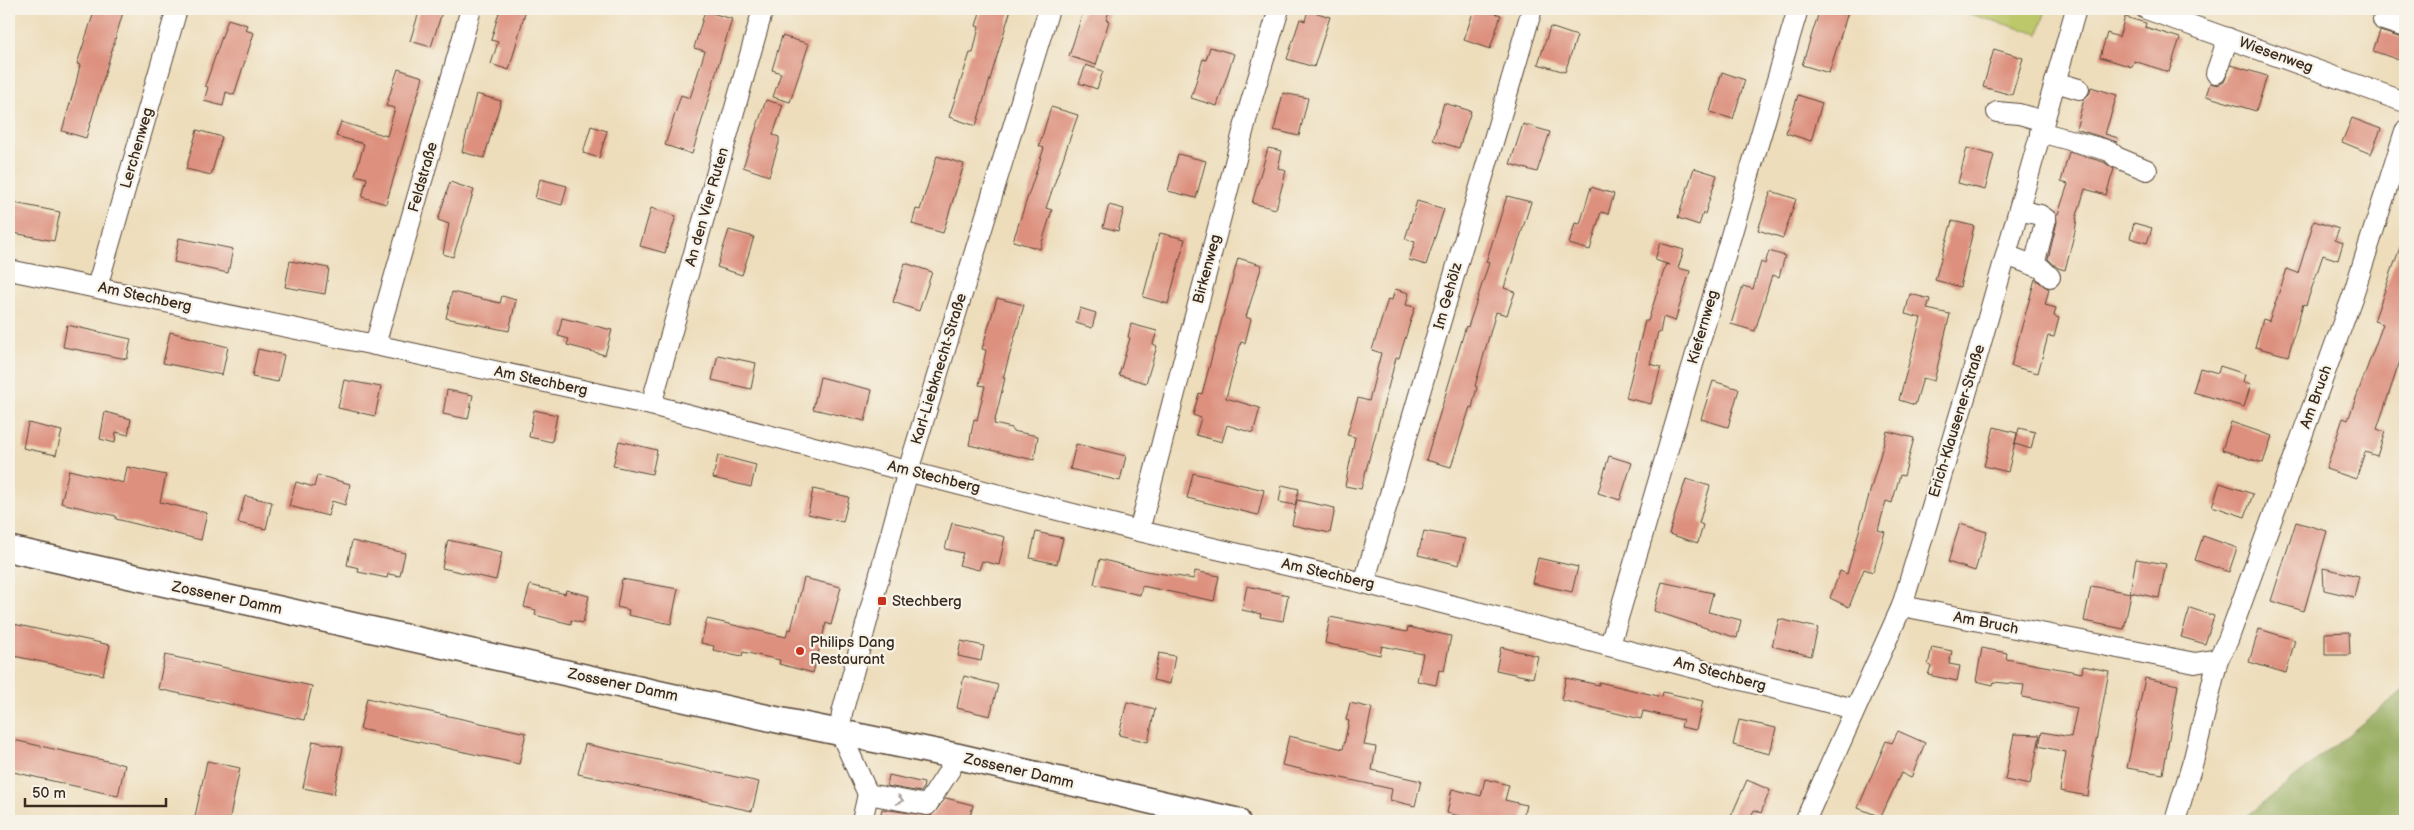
<svg xmlns="http://www.w3.org/2000/svg" width="2414" height="830" font-family="'Balsamiq Sans',sans-serif">
  <rect width="100%" height="100%" fill="#f7f3e8"/>
  <filter id="ink" filterUnits="userSpaceOnUse"><feTurbulence type="fractalNoise" baseFrequency=".02" numOctaves="2"/><feDisplacementMap in="SourceGraphic" scale="10" xChannelSelector="R" yChannelSelector="G"/><feConvolveMatrix kernelMatrix="1 2 1 2 8 2 1 2 1" color-interpolation-filters="sRGB"/></filter>
  <filter id="wash" filterUnits="userSpaceOnUse"><feTurbulence type="fractalNoise" baseFrequency=".0096" numOctaves="4" result="noise"/><feDisplacementMap in="SourceGraphic" scale="20" xChannelSelector="R" yChannelSelector="G"/><feGaussianBlur stdDeviation="1.12" result="paint"/><feColorMatrix in="noise" values="0 0 0 0 0 0 0 0 0 0 0 0 0 0 0 0 0 1.4 0 .05"/><feComposite in="paint" operator="in"/></filter>
  <g filter="url(#wash)">
    <rect width="100%" height="100%" fill="#edddbb"/>
    <!-- green -->
    <path fill="#bcc86a" stroke="#7c7944" d="M1952 9H2046L2039 34Z"/>
    <!-- forest -->
    <path fill="#95ac5e" stroke="#686b3e" d="M2405 689V821H2241Z"/>
    <g id="blocks">
      <!-- building -->
      <g fill="#dd907e">
        <path d="M95 9H124L86 138 62 131 76 83 80 65 77 64Z"/>
        <path d="M420 9H443L431 47 410 41Z"/>
        <path d="M500 9H526L509 70 491 64 498 42 491 40Z"/>
        <path d="M981 9H1011L976 126 949 117 970 53H973L979 27 976 26Z"/>
        <path d="M1084 9H1110L1106 20 1109 21 1096 65 1069 56Z"/>
        <path d="M1474 9H1483L1501 15 1490 49 1464 40Z"/>
        <path d="M1820 9H1849L1829 73 1802 65Z"/>
        <path d="M1308 10 1330 17 1314 67 1287 59 1300 19 1305 21Z"/>
        <path d="M705 11 732 19 692 154 665 145 681 95 690 98 705 51 694 48Z"/>
        <path d="M2125 17 2146 23 2145 27 2180 38 2169 72 2134 61 2132 67 2100 57 2107 33 2119 37Z"/>
        <path d="M228 19 247 25 245 30 254 33 234 95 226 92 223 106 204 101 208 87 205 86Z"/>
        <path d="M1550 27 1577 36 1565 72 1538 64Z"/>
        <path d="M2380 31 2405 39V52L2402 61 2373 51Z"/>
        <path d="M782 36 809 44 790 102 773 97 781 73 772 70Z"/>
        <path d="M1210 47 1234 54 1217 106 1191 98 1203 59 1206 60Z"/>
        <path d="M1994 49 2023 58 2012 95 1983 87Z"/>
        <path d="M1086 65 1103 71 1097 89 1079 83Z"/>
        <path d="M2231 65 2267 76 2256 111 2206 96 2210 83 2218 85 2224 82Z"/>
        <path d="M398 69 423 77 386 204 362 197 367 178 355 175 364 144 336 136 341 122 387 136 395 108 386 106Z"/>
        <path d="M1722 72 1745 80 1733 119 1710 112Z"/>
        <path d="M2091 87 2117 95 2105 134 2118 138 2117 142 2076 129 2084 99 2090 93Z"/>
        <path d="M1283 93 1308 98 1299 136 1274 130Z"/>
        <path d="M476 94 501 101 484 158 462 152Z"/>
        <path d="M1798 95 1822 103 1811 141 1786 133Z"/>
        <path d="M766 100 783 105 773 135 779 137V143L769 176 743 167Z"/>
        <path d="M1444 103 1471 111 1459 148 1433 140Z"/>
        <path d="M1051 107 1078 115 1046 208 1052 210 1040 249 1013 241 1044 148 1039 146Z"/>
        <path d="M2352 118 2381 129 2371 154 2342 142Z"/>
        <path d="M1523 124 1550 132 1537 172 1510 164Z"/>
        <path d="M591 126 607 131 599 158 583 153Z"/>
        <path d="M197 130 222 137 211 175 186 169Z"/>
        <path d="M1268 148 1282 151 1278 168 1286 171 1276 209 1252 203Z"/>
        <path d="M1967 148 1994 155 1985 190 1958 183Z"/>
        <path d="M2069 152 2104 162 2114 169 2106 195 2085 189 2076 219H2077L2075 231 2065 270 2058 268 2048 259 2057 222 2056 214H2058L2068 184 2061 182Z"/>
        <path d="M1178 154 1206 161 1196 198 1168 191Z"/>
        <path d="M937 156 964 164 943 233 912 224 916 209 920 210Z"/>
        <path d="M1694 168 1717 175 1705 214 1703 213 1699 225 1678 218Z"/>
        <path d="M540 179 567 186 562 205 535 198Z"/>
        <path d="M450 182 474 190 453 257 443 254 449 224 438 220Z"/>
        <path d="M1591 187 1614 194 1608 214 1601 212 1590 250 1569 244 1575 223 1580 224Z"/>
        <path d="M1771 191 1796 199 1783 238 1758 230Z"/>
        <path d="M1507 196 1531 202 1504 288 1515 292 1507 315 1496 312 1475 386 1477 387 1472 408 1470 407 1451 467 1426 460 1466 326 1468 327 1489 263 1486 262Z"/>
        <path d="M1417 201 1444 209 1426 265 1409 260 1415 242 1405 239Z"/>
        <path d="M9 202 60 212 54 241 9 232Z"/>
        <path d="M1109 205 1124 209 1118 231 1103 227Z"/>
        <path d="M651 208 676 216 665 253 640 246Z"/>
        <path d="M1952 221 1974 226 1960 287 1935 280Z"/>
        <path d="M2314 221 2339 229 2335 240 2343 243 2338 260 2323 255 2306 305 2303 304 2288 356 2255 347 2263 319 2269 321 2287 269 2298 273Z"/>
        <path d="M2134 223 2152 228 2147 243 2130 238Z"/>
        <path d="M729 230 754 237 742 275 717 267Z"/>
        <path d="M1160 233 1185 239 1168 304 1143 297Z"/>
        <path d="M2404 236 2405 346 2377 429 2385 432 2377 456 2365 452 2356 479 2326 469 2343 418 2348 420 2383 324 2374 321Z"/>
        <path d="M179 238 233 249 228 273 174 262Z"/>
        <path d="M1660 243 1684 250 1678 268 1690 271 1675 321 1663 317 1660 333 1658 332 1650 364 1661 367 1651 404 1626 398 1645 321H1648L1666 264 1670 265 1655 260Z"/>
        <path d="M1769 251 1785 256 1779 277 1772 275 1755 331 1731 324 1743 286 1753 289 1761 262 1765 264Z"/>
        <path d="M1238 258 1262 265 1246 317 1251 319 1245 343 1241 342 1226 398 1260 408 1253 433 1227 425 1222 442 1196 435 1201 418 1193 415 1199 393 1202 394Z"/>
        <path d="M290 261 329 268 325 294 285 287Z"/>
        <path d="M905 263 932 272 919 311 893 302Z"/>
        <path d="M2035 279 2049 289 2045 305 2056 308 2054 316 2059 318 2054 337 2048 336 2038 373 2011 366Z"/>
        <path d="M1395 289 1409 293 1406 305 1415 307 1399 358H1396L1361 489 1345 486 1355 437 1347 435 1358 398 1369 401 1381 353 1372 350 1388 299 1392 300Z"/>
        <path d="M452 292 500 303 502 296 516 300 509 331 446 318Z"/>
        <path d="M1910 294 1930 299 1927 309 1950 314 1934 381 1923 378 1915 405 1899 400 1921 318 1905 314Z"/>
        <path d="M997 298 1024 305 1003 378H1005L994 424 1012 428V431L1038 436 1034 460 969 445 974 419 977 420 985 386 979 385 986 350 982 349Z"/>
        <path d="M1080 308 1096 313 1092 328 1076 323Z"/>
        <path d="M562 318 612 330 605 355 567 345 569 339 558 336Z"/>
        <path d="M1131 324 1157 331 1153 344 1157 346 1146 383 1119 375 1130 338 1128 337Z"/>
        <path d="M67 325 131 339 127 359 63 347Z"/>
        <path d="M170 332 228 347 222 375 163 363Z"/>
        <path d="M258 349 284 355 278 382 252 377Z"/>
        <path d="M718 355 756 363 751 389 712 380Z"/>
        <path d="M2220 366 2245 374 2243 382 2251 384 2244 407 2193 392 2200 368 2218 373Z"/>
        <path d="M820 377 872 390 865 421 813 409Z"/>
        <path d="M344 380 381 387 375 416 338 408Z"/>
        <path d="M1713 381 1739 389 1728 427 1701 419Z"/>
        <path d="M447 390 473 395 468 419 443 414Z"/>
        <path d="M534 410 557 415 552 442 529 437Z"/>
        <path d="M105 412 131 419 128 435 116 432 115 443 100 439Z"/>
        <path d="M2231 422 2272 436 2263 463 2222 450Z"/>
        <path d="M28 423 62 431 56 455 23 448Z"/>
        <path d="M1994 427 2017 433 2008 472 1984 466Z"/>
        <path d="M2019 428 2035 432 2031 449 2015 444Z"/>
        <path d="M1887 431 1914 438 1904 476 1900 475 1892 503 1886 501 1878 530 1885 532 1873 572 1864 569 1849 607 1830 598 1840 571 1847 574Z"/>
        <path d="M619 441 657 450 652 474 613 466Z"/>
        <path d="M1076 444 1126 456 1120 481 1070 469Z"/>
        <path d="M718 455 756 465 751 487 713 478Z"/>
        <path d="M1609 456 1632 463 1620 500 1598 493Z"/>
        <path d="M127 467 166 475 160 502 207 513 201 540 116 519V516L61 503 69 470 124 483Z"/>
        <path d="M1193 473 1264 490 1258 515 1187 498Z"/>
        <path d="M317 475 350 484 345 505 332 501 328 516 289 506 296 482 314 487Z"/>
        <path d="M1686 479 1710 486 1699 523 1703 525 1698 543 1669 534Z"/>
        <path d="M2220 483 2253 494 2245 517 2212 506Z"/>
        <path d="M1282 485 1299 489 1295 505 1279 502Z"/>
        <path d="M813 489 849 497 843 522 808 514Z"/>
        <path d="M245 496 272 502 266 529 238 523Z"/>
        <path d="M1297 500 1335 508 1330 533 1292 525Z"/>
        <path d="M2296 522 2327 531 2304 611 2271 601Z"/>
        <path d="M952 523 1005 537 999 565 982 561 979 570 959 565 963 553 945 549Z"/>
        <path d="M1960 524 1987 532 1975 571 1948 562Z"/>
        <path d="M1424 531 1465 539 1459 565 1418 555Z"/>
        <path d="M1036 532 1063 538 1057 564 1030 558Z"/>
        <path d="M2203 536 2237 548 2229 572 2195 560Z"/>
        <path d="M448 540 502 552 496 580 442 568Z"/>
        <path d="M352 541 405 553 400 576 388 574 387 578 358 572 359 568 347 565Z"/>
        <path d="M1538 558 1578 567 1572 592 1532 583Z"/>
        <path d="M1100 559 1146 571 1194 579 1195 571 1219 576 1214 601 1142 586 1140 595 1094 584Z"/>
        <path d="M2136 559 2166 564 2159 598 2130 592Z"/>
        <path d="M2323 568 2359 576 2354 597 2324 590Z"/>
        <path d="M804 578 841 587 831 625 826 623 813 673 779 664 780 660 743 652 742 656 713 650 714 646 701 643 707 619 786 637 788 629 791 630Z"/>
        <path d="M622 579 678 589 671 624 628 615 629 610 617 607Z"/>
        <path d="M1662 582 1713 593 1708 612 1741 620 1737 638 1654 611Z"/>
        <path d="M530 585 565 594 566 590 589 596 583 623 571 620V624L535 615 536 610 524 607Z"/>
        <path d="M1247 586 1288 595 1283 621 1260 617 1261 614 1242 610Z"/>
        <path d="M2091 586 2131 593 2124 629 2084 621Z"/>
        <path d="M2190 608 2214 616 2205 644 2181 637Z"/>
        <path d="M1330 617 1407 632 1408 627 1451 636 1444 671 1439 670 1436 685 1417 681 1423 654 1382 646 1380 655 1325 643Z"/>
        <path d="M1779 619 1818 628 1811 656 1772 646Z"/>
        <path d="M9 623 110 645 103 675 9 655Z"/>
        <path d="M2259 629 2295 640 2286 673 2249 662Z"/>
        <path d="M2349 632 2350 655H2325V633Z"/>
        <path d="M961 641 984 646 981 661 958 656Z"/>
        <path d="M1501 647 1538 656 1533 678 1496 670Z"/>
        <path d="M1932 647 1952 651 1949 664 1960 666 1957 681 1928 675 1931 666 1928 665Z"/>
        <path d="M1982 648 2007 653 2006 659 2082 673 2083 666 2109 671 2091 768H2092L2088 796 2060 791 2066 752 2039 746 2042 732 2071 737 2077 708 2022 697 2024 685 1994 682 1993 685 1976 681Z"/>
        <path d="M1159 653 1175 656 1170 684 1153 680Z"/>
        <path d="M165 655 312 686 304 720 158 689Z"/>
        <path d="M964 676 998 685 990 716 957 708Z"/>
        <path d="M1566 678 1599 685V682L1662 697 1663 692 1703 701 1696 730 1681 727 1683 720 1643 711 1641 719 1561 700Z"/>
        <path d="M2145 678 2178 685 2163 774 2127 768Z"/>
        <path d="M367 698 526 733 519 764 360 729Z"/>
        <path d="M1127 702 1155 709 1148 742 1119 735Z"/>
        <path d="M1350 703 1372 708 1364 745 1376 747 1372 770 1421 781 1415 806 1390 800 1392 789 1282 765 1289 736 1343 749 1349 721 1346 720Z"/>
        <path d="M1739 720 1776 728 1770 754 1733 745Z"/>
        <path d="M1898 731 1925 743 1911 778 1901 773 1881 817 1858 808 1886 741 1892 743Z"/>
        <path d="M2014 734 2040 735 2030 785 2005 780Z"/>
        <path d="M9 739 125 765 118 796 9 771Z"/>
        <path d="M313 741 343 747 334 794 303 788Z"/>
        <path d="M585 744 759 782 752 811 578 774Z"/>
        <path d="M207 761 240 768 229 821H194Z"/>
        <path d="M889 775 924 783 923 789 921 792 887 786Z"/>
        <path d="M1485 779 1509 785 1505 800 1526 805 1522 821H1481L1447 813 1452 789 1481 796Z"/>
        <path d="M1747 780 1770 790 1761 813 1754 810 1749 821H1729Z"/>
        <path d="M946 798 973 805 969 821H879L882 809 931 816Z"/>
      </g>
    </g>
  </g>
  <g filter="url(#ink)">
    <use href="#blocks" fill-opacity="0" stroke="#564536" stroke-width="1"/>
    <g fill="none" stroke-linecap="round" stroke-linejoin="round">
      <!-- minor casing -->
      <g stroke="#564536" stroke-width="22">
        <g id="minor">
          <path d="M2146 9 2405 102"/>
          <path d="M2383 20 2405 27"/>
          <path d="M2216 73 2228 38"/>
          <path d="M2055 82 2079 89"/>
          <path d="M1997 112 2019 114 2043 121"/>
          <path d="M2040 132 2110 151 2116 157 2147 170"/>
          <path d="M2019 210 2040 215 2046 219 2034 265"/>
          <path d="M2006 255 2041 268 2050 277"/>
          <path d="M9 270 375 345 651 405 1139 531 1364 583 1854 709"/>
          <path d="M97 287 177 9"/>
          <path d="M375 345 471 9"/>
          <path d="M651 405 763 9"/>
          <path d="M1139 531 1250 105 1279 9"/>
          <path d="M1364 583 1532 9"/>
          <path d="M1902 606 2195 663 2218 659 2228 640 2353 295 2405 131"/>
          <path d="M1610 645 1798 9"/>
          <path d="M956 756 951 768 927 805 868 794 840 732 842 713 908 471 1049 9"/>
          <path d="M862 821 868 794"/>
          <path d="M1805 821 1902 606 1972 374 2076 9"/>
          <path d="M2175 821 2194 758 2218 659"/>
        </g>
      </g>
      <!-- major casing -->
      <g stroke="#564536" stroke-width="28">
        <path id="major" d="M9 549 778 720 956 756 1237 821"/>
      </g>
      <!-- minor -->
      <use href="#minor" stroke="#fff" stroke-width="20"/>
      <!-- major -->
      <use href="#major" stroke="#fff" stroke-width="25"/>
    </g>
    <!-- one-way arrows -->
    <defs><path id="oneway-chevron" d="M-2-3.5L2.5 0L-2 3.5" fill="none" stroke-width="1.6" stroke-linecap="round" stroke-linejoin="round" transform="scale(1.25)"/></defs>
    <use stroke="#a79f9a" href="#oneway-chevron" transform="translate(900 800) rotate(11)"/>
  </g>
  <!-- markers -->
  <g fill="#c8321e" stroke="#f7f3e8" stroke-width="2">
    <rect x="877" y="596" width="10" height="10" rx="2.5"/>
    <circle cx="800" cy="651" r="5"/>
  </g>
  <g text-anchor="middle" dominant-baseline="central" stroke-width="4.5" stroke-linejoin="round" paint-order="stroke">
    <!-- street labels -->
    <g font-size="15" fill="#3b2a1e" stroke="#f7f3e8">
      <text transform="translate(2276 55) rotate(20)">Wiesenweg</text>
      <text transform="translate(137 148) rotate(-74)">Lerchenweg</text>
      <text transform="translate(423 177) rotate(-74)">Feldstraße</text>
      <text transform="translate(707 207) rotate(-74)">An den Vier Ruten</text>
      <text transform="translate(1207 269) rotate(-75)">Birkenweg</text>
      <text transform="translate(1448 296) rotate(-74)">Im Gehölz</text>
      <text transform="translate(145 297) rotate(12)">Am Stechberg</text>
      <text transform="translate(1703 327) rotate(-74)">Kiefernweg</text>
      <text transform="translate(939 369) rotate(-73)">Karl-Liebknecht-Straße</text>
      <text transform="translate(541 381) rotate(12)">Am Stechberg</text>
      <text transform="translate(2316 397) rotate(-70)">Am Bruch</text>
      <text transform="translate(1957 421) rotate(-73)">Erich-Klausener-Straße</text>
      <text transform="translate(934 477) rotate(14)">Am Stechberg</text>
      <text transform="translate(1328 574) rotate(13)">Am Stechberg</text>
      <text transform="translate(227 598) rotate(12)">Zossener Damm</text>
      <text transform="translate(1986 623) rotate(11)">Am Bruch</text>
      <text transform="translate(1720 674) rotate(15)">Am Stechberg</text>
      <text transform="translate(623 685) rotate(12)">Zossener Damm</text>
      <text transform="translate(1019 771) rotate(13)">Zossener Damm</text>
    </g>
    <!-- poi labels -->
    <g font-size="15" fill="#3b2a1e" stroke="#f7f3e8" text-anchor="start">
      <text x="892" y="601">Stechberg</text>
      <text x="810" y="642">Philips Dang<tspan x="810" dy="17">Restaurant</tspan></text>
    </g>
  </g>
  <!-- margin -->
  <rect width="2414" height="830" fill="none" stroke="#f7f3e8" stroke-width="30"/>
  <!-- scale -->
  <path d="M25 798v8h141v-8" fill="none" stroke="#3b2a1e" stroke-width="2.5"/>
  <text x="32" y="798" font-size="15" fill="#3b2a1e" stroke="#f7f3e8" stroke-width="4" paint-order="stroke">50 m</text>
</svg>
